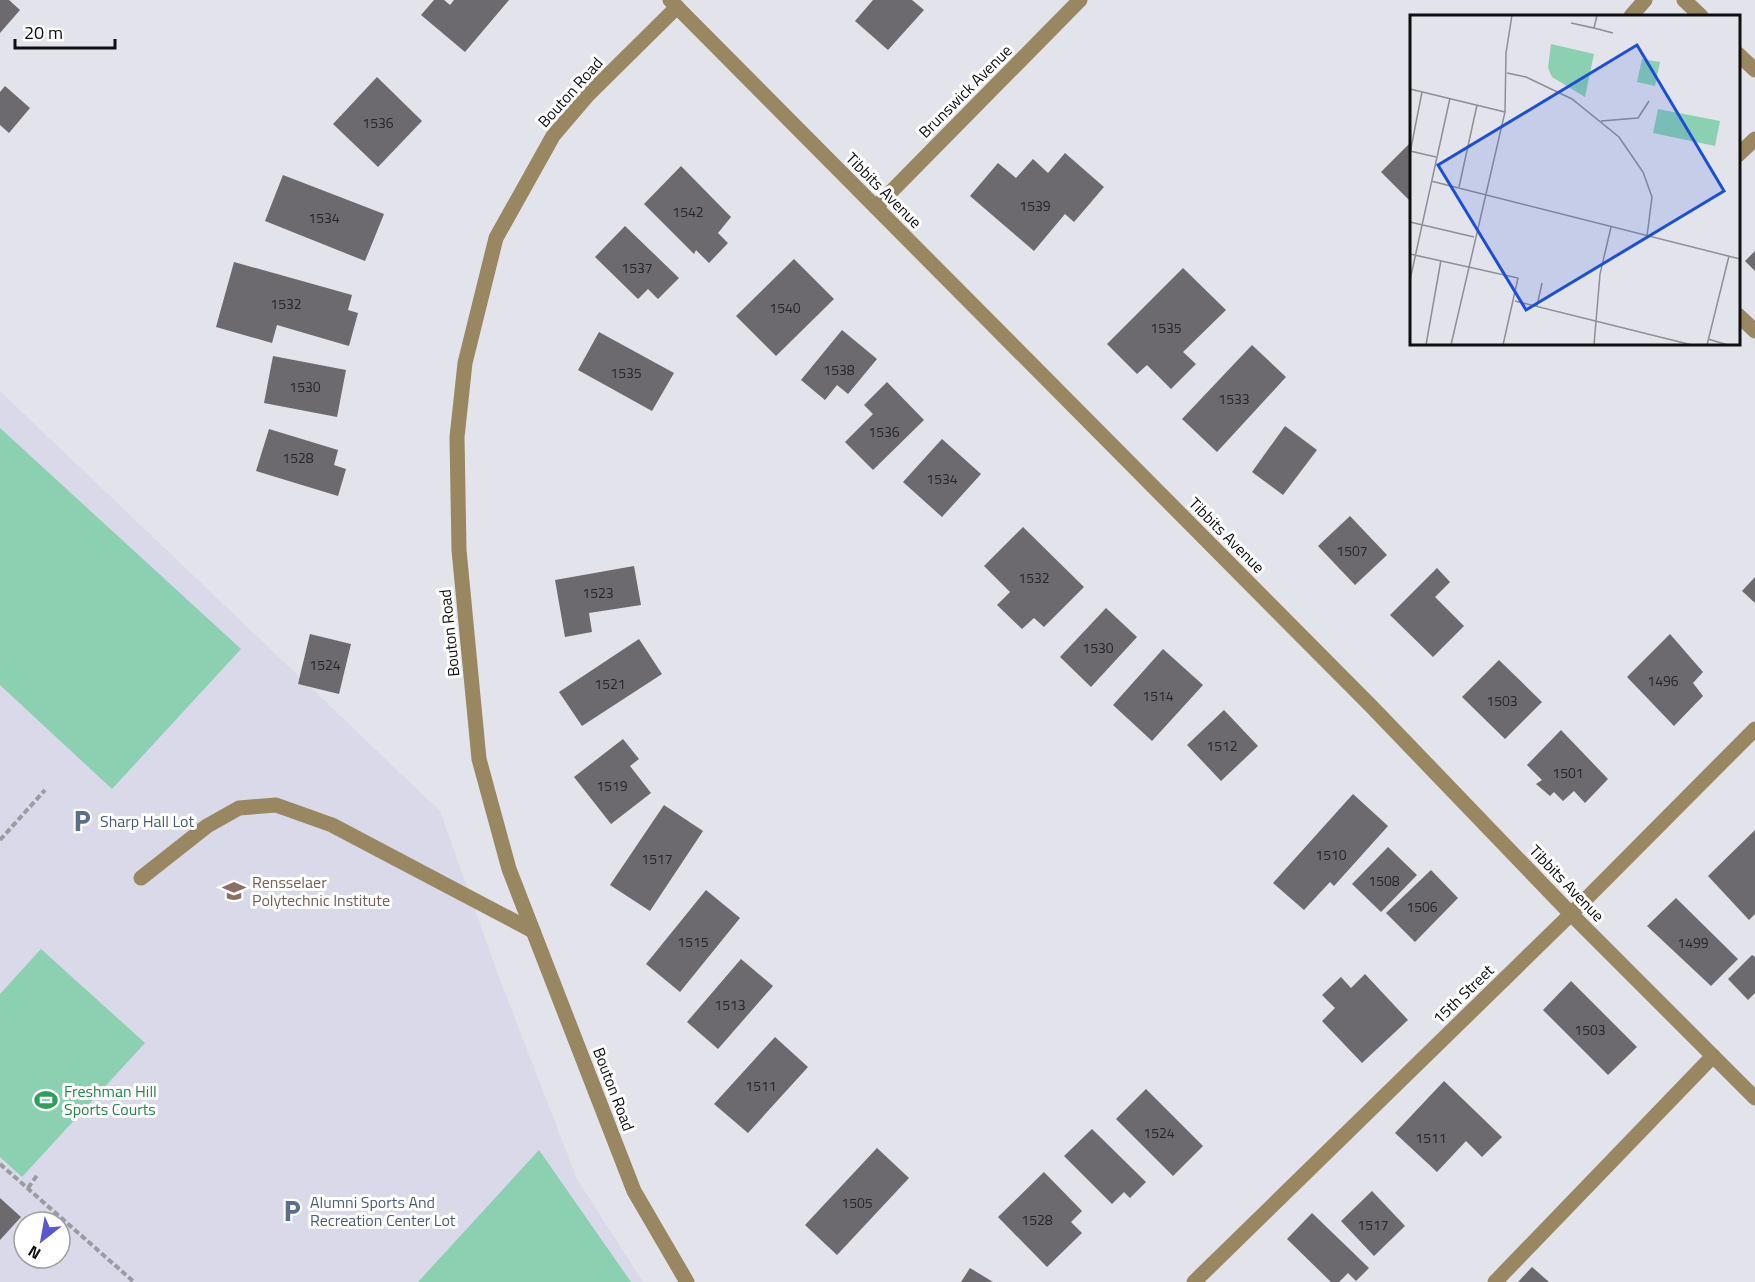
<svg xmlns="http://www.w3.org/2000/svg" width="1755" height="1282" font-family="'Titillium Web',sans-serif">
  <rect width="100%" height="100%" fill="#e3e3eb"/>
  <!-- built -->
  <path fill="#d9d9e9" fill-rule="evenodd" d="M0 391 440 811 497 972 577 1179 643 1282H0ZM24 1222H60V1258H24Z"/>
  <!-- green -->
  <g fill="#8bd0b1">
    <path d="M0 428 241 649 112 789 0 685Z"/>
    <path d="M41 949 145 1043 22 1177 0 1157V994Z"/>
    <path d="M539 1150 631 1282H418Z"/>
  </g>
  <!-- building -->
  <g fill="#6c696f">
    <path d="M0 0H9L20 10 0 33Z"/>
    <path d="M434 0H444L450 5 454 0H509L465 52 421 15Z"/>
    <path d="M873 0H912L924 10 888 50 855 21Z"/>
    <path d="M377 77 422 121 378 167 333 124Z"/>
    <path d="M5 86 30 108 9 133 0 125V92Z"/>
    <path d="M1412 141V203L1381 172Z"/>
    <path d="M1065 153 1104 187 1074 222 1065 214 1034 251 970 196 998 163 1016 178 1033 159 1048 173Z"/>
    <path d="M681 166 731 217 718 233 728 243 709 263 696 250 694 254 644 204Z"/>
    <path d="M283 175 384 214 365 261 265 221Z"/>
    <path d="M625 226 679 278 658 299 648 289 638 299 595 257Z"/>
    <path d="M1755 251V271L1745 261Z"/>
    <path d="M794 259 834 299 776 356 736 316Z"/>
    <path d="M234 262 352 295 348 310 358 313 349 346 277 325 272 343 216 327Z"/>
    <path d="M1183 268 1226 310 1183 352 1196 364 1171 389 1147 365 1137 374 1107 344Z"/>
    <path d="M842 330 877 359 848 394 837 385 825 400 801 380Z"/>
    <path d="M599 332 674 373 652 411 578 370Z"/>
    <path d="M1252 345 1286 377 1217 452 1182 419Z"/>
    <path d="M273 356 346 370 337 417 264 403Z"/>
    <path d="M887 382 924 420 873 470 845 442 873 414 864 405Z"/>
    <path d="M1285 426 1317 450 1283 495 1252 472Z"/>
    <path d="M269 429 338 450 334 465 346 469 338 496 256 471Z"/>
    <path d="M942 439 981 474 942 517 903 482Z"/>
    <path d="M1350 516 1387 555 1355 585 1318 546Z"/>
    <path d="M1023 527 1084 587 1044 627 1034 618 1022 629 997 605 1010 592 984 566Z"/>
    <path d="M634 566 641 605 589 613 592 632 565 637 555 580Z"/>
    <path d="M1437 568 1450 582 1435 597 1464 626 1433 657 1390 615Z"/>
    <path d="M1755 577V603L1742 591Z"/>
    <path d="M1106 608 1137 637 1091 687 1060 657Z"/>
    <path d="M310 634 351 644 339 694 298 684Z"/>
    <path d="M1670 634 1703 672 1693 683 1703 696 1674 726 1627 677Z"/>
    <path d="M639 639 662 674 582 726 559 692Z"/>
    <path d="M1163 649 1203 685 1152 741 1113 705Z"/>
    <path d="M1499 660 1542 702 1505 739 1462 697Z"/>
    <path d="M1224 710 1258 746 1221 781 1187 745Z"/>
    <path d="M1561 730 1608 779 1585 803 1574 791 1563 801 1554 792 1550 796 1536 784 1542 780 1527 765Z"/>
    <path d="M623 739 639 759 630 766 651 793 611 824 574 777Z"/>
    <path d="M1353 794 1388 826 1334 886 1330 882 1304 910 1273 883Z"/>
    <path d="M664 805 703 831 650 911 610 885Z"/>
    <path d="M1755 830V914L1749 920 1708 876Z"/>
    <path d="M1388 847 1417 875 1381 912 1352 884Z"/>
    <path d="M1431 870 1458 898 1415 942 1386 913Z"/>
    <path d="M706 890 740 918 680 992 646 964Z"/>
    <path d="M1676 898 1738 959 1711 986 1647 926Z"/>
    <path d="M1752 955 1755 957V993L1748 1000 1728 979Z"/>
    <path d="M741 959 773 986 718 1049 687 1022Z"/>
    <path d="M1365 974 1408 1020 1362 1063 1322 1021 1335 1008 1322 995 1341 977 1351 988Z"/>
    <path d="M1571 981 1637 1047 1608 1075 1543 1010Z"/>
    <path d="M775 1037 808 1067 748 1133 714 1104Z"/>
    <path d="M1444 1081 1502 1137 1482 1157 1466 1141 1437 1172 1395 1133Z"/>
    <path d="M1146 1089 1203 1146 1173 1176 1116 1119Z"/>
    <path d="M1092 1129 1146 1182 1130 1198 1124 1192 1112 1204 1064 1156Z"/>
    <path d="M877 1148 909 1178 837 1255 805 1225Z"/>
    <path d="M1044 1172 1082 1211 1071 1222 1082 1233 1047 1267 998 1217Z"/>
    <path d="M1372 1191 1405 1226 1374 1256 1341 1221Z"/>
    <path d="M0 1198 21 1217 0 1240Z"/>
    <path d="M1312 1213 1369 1268 1356 1281 1348 1273 1339 1282H1331L1287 1239Z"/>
    <path d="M1532 1267 1549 1282H1518Z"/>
    <path d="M970 1268 993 1282H961Z"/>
  </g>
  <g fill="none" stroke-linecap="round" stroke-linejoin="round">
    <!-- path -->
    <g stroke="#9b9ba2" stroke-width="4" stroke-dasharray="6 3" stroke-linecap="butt">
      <path d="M0 840 45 790"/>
      <path d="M0 1164 134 1282"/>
      <path d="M28 1188 38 1174"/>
    </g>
    <!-- minor -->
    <g stroke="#998761" stroke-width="15">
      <path d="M670 0 1371 706 1571 914 1755 1098"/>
      <path d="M1684 0 1701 16"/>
      <path d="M677 7 588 95 553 136 496 238 465 363 457 437 459 550 479 759 509 869 634 1191 687 1282"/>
      <path d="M1631 16 1645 0"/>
      <path d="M1738 54 1755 70"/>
      <path d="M1738 155 1755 139"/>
      <path d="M876 207 1080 0"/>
      <path d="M1738 315 1755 331"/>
      <path d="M141 878 207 826 239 808 276 805 332 825 533 931"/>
      <path d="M1194 1282 1571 914 1755 729"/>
      <path d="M1495 1282 1713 1056"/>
    </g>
  </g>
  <!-- icons -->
  <defs>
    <g id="parking-bare" transform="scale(1.8)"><path d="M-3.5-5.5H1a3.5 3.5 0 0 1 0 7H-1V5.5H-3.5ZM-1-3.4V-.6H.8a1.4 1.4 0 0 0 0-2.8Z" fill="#5c6f8a" stroke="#fff" stroke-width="2.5" paint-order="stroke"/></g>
    <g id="university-bare" transform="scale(1.8)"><path d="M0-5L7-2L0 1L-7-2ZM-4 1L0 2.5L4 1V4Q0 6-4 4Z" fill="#8d6e63" stroke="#fff" stroke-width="2.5" paint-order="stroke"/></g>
    <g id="stadium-bare" transform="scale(1.8)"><path d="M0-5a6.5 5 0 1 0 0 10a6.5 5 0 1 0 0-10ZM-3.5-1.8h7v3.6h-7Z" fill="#2e9e5b" stroke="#fff" stroke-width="2.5" paint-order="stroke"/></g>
  </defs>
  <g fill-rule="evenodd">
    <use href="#parking-bare" x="82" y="821"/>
    <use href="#university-bare" x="234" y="891"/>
    <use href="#stadium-bare" x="46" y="1100"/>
    <use href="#parking-bare" x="292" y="1211"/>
  </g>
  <g text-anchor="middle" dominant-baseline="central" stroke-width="6" stroke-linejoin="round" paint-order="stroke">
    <!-- number labels -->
    <g font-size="14" fill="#262629">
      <text x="378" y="122">1536</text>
      <text x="1035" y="205">1539</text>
      <text x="688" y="211">1542</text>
      <text x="324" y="217">1534</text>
      <text x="637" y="267">1537</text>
      <text x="286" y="303">1532</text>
      <text x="785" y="307">1540</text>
      <text x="1166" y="327">1535</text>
      <text x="839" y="369">1538</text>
      <text x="626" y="372">1535</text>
      <text x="305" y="386">1530</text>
      <text x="1234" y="398">1533</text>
      <text x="884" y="431">1536</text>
      <text x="298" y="457">1528</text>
      <text x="942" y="478">1534</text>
      <text x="1352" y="550">1507</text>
      <text x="1034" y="577">1532</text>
      <text x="598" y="592">1523</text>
      <text x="1098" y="647">1530</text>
      <text x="325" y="664">1524</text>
      <text x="1663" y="680">1496</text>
      <text x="610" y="683">1521</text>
      <text x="1158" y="695">1514</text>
      <text x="1502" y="700">1503</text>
      <text x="1222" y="745">1512</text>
      <text x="1568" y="772">1501</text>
      <text x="612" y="785">1519</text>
      <text x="1331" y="854">1510</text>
      <text x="657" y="858">1517</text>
      <text x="1384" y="880">1508</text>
      <text x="1422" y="906">1506</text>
      <text x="693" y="941">1515</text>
      <text x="1693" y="942">1499</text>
      <text x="730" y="1004">1513</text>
      <text x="1590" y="1029">1503</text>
      <text x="761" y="1085">1511</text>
      <text x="1159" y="1132">1524</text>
      <text x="1431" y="1137">1511</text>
      <text x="857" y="1202">1505</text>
      <text x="1037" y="1219">1528</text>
      <text x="1373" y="1224">1517</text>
    </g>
    <!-- street labels -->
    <g font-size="16" fill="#0f0f12" stroke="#fff">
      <text transform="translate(965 91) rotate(-45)">Brunswick Avenue</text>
      <text transform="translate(570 92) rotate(-48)">Bouton Road</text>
      <text transform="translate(884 190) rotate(45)">Tibbits Avenue</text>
      <text transform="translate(1227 535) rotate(45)">Tibbits Avenue</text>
      <text transform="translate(449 633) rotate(-96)">Bouton Road</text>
      <text transform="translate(1567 883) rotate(46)">Tibbits Avenue</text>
      <text transform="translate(1463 994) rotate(-44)">15th Street</text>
      <text transform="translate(614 1089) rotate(69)">Bouton Road</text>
    </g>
    <!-- service labels -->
    <g font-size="16" fill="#4e5e75" stroke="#fff" text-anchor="start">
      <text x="100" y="821">Sharp Hall Lot</text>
      <text x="310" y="1202">Alumni Sports And<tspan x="310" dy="18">Recreation Center Lot</tspan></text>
    </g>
    <!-- education labels -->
    <g font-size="16" fill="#785e54" stroke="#fff" text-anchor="start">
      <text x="252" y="882">Rensselaer<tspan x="252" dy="18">Polytechnic Institute</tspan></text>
    </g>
    <!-- leisure labels -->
    <g font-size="16" fill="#27864d" stroke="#fff" text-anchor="start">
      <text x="64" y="1091">Freshman Hill<tspan x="64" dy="18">Sports Courts</tspan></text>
    </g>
  </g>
  <!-- overview -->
  <g transform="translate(1410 15)">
    <rect width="330" height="330" fill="#e3e3eb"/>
    <path d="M141 29 184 39 175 82 142 62 138 53ZM232 44 250 47 245 71 227 67ZM248 94 310 106 305 131 243 118Z" fill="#8bd0b1"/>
    <path fill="none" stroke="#8e8e94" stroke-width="1.5" d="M161 8 184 13 187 0M184 13 203 18M97 58 116 62 162 84 209 122 233 157 242 182 237 221M0 74 95 97M191 106 228 103 239 86M0 136 26 142M0 138 12 77M21 166 330 244M49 172 67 90M0 207 64 222M0 239 108 263 93 330M0 265 40 83M105 286 282 330M127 291 132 268M298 324 318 330M16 330 31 245M41 330 95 97 96 38 102 0M184 330 190 259 201 212M297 330 319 241"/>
    <path fill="#1d4ed8" fill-opacity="0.15" stroke="#1d4ed8" stroke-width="3" d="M227 30 314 176 116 295 28 150Z"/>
    <rect width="330" height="330" fill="none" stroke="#0f0f12" stroke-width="3"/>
  </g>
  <!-- north arrow -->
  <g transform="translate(42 1240) rotate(211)"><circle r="28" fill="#ffffff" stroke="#9f9fa0" stroke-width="1.5"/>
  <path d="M0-4.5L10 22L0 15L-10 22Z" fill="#5a57cf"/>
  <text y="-9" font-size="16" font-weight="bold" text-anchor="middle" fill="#0f0f12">N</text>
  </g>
  <!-- scale -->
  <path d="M15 39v9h100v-9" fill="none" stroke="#0f0f12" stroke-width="3"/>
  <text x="24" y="39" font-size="18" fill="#0f0f12" stroke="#ffffff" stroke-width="4.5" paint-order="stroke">20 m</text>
</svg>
